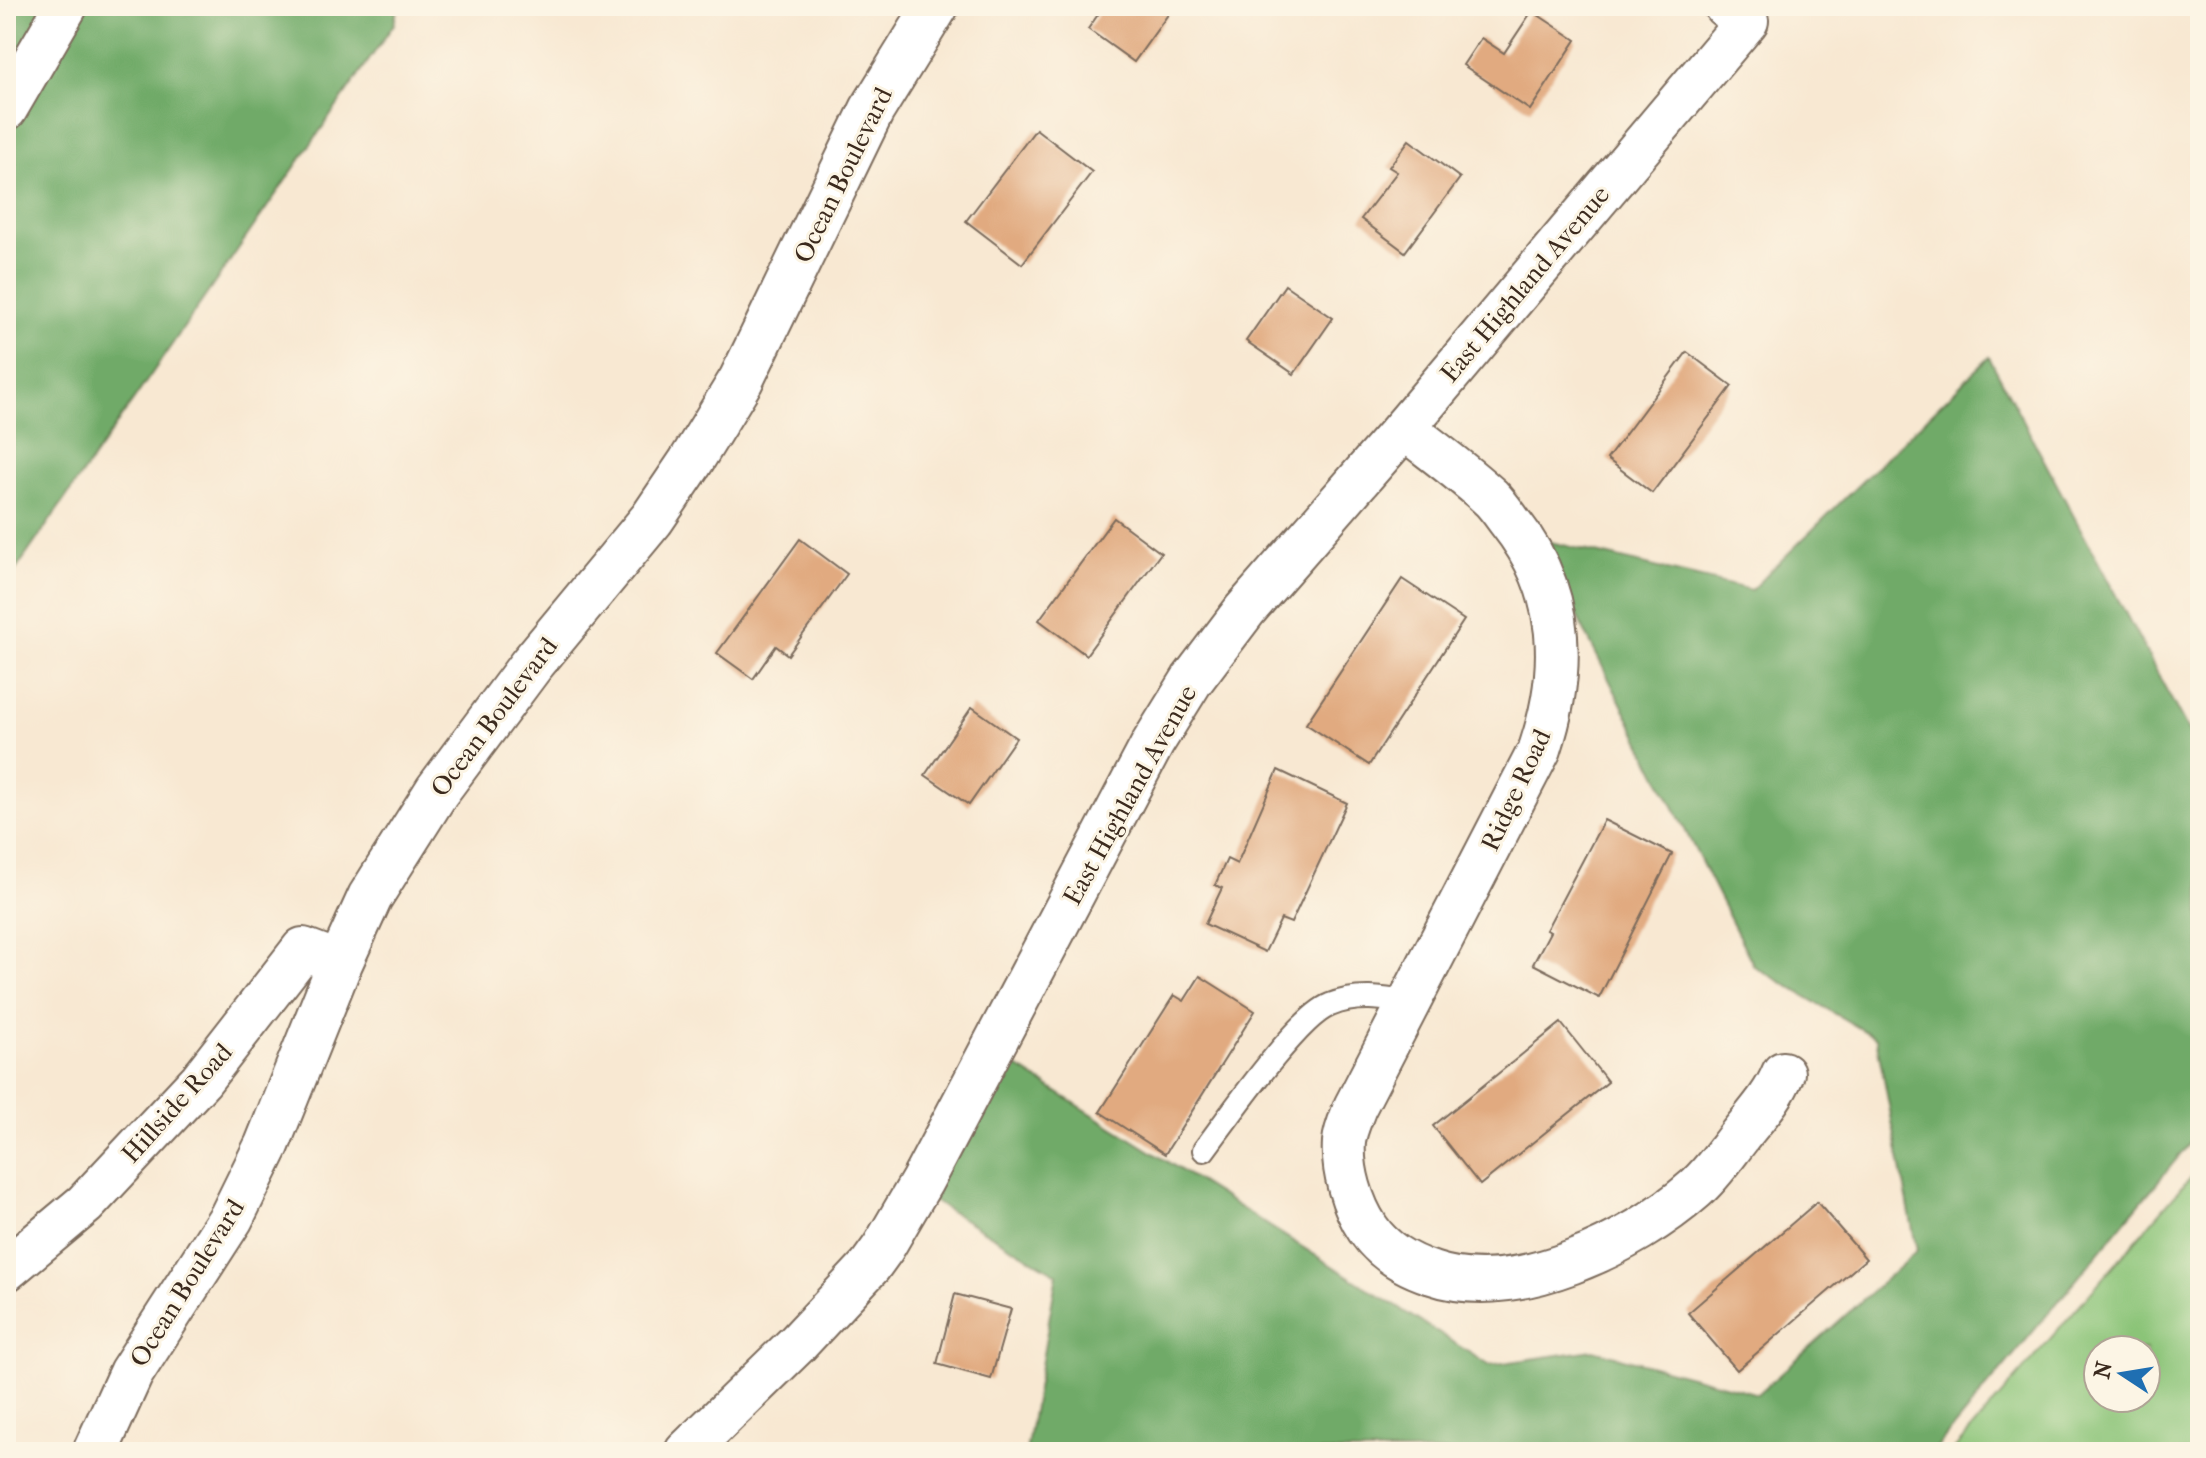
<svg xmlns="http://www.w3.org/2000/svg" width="2206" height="1458" font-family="'IM FELL French Canon',serif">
  <rect width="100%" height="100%" fill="#fcf5e5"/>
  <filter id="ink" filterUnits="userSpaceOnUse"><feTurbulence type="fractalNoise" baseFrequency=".0125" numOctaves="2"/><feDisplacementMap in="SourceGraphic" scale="16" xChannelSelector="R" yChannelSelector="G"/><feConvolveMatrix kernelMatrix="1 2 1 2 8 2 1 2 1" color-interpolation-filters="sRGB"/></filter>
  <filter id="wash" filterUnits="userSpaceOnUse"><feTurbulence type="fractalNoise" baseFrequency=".006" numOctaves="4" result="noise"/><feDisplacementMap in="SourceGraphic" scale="32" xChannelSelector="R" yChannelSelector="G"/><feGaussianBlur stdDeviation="1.8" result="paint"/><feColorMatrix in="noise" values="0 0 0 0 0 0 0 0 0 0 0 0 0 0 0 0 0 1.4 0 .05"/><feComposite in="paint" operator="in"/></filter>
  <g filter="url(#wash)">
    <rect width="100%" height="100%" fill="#f8e8d2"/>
    <!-- green -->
    <path fill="#8bc478" stroke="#63774b" stroke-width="2" fill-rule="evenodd" d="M2200 1166V1452H1952ZM2098 1350H2146V1398H2098Z"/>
    <!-- forest -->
    <g fill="#70aa68" stroke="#566a43" stroke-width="2">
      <path d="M6 6H398L394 24 6 584Z"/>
      <path d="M1989 357 2200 753V1131L1933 1452H1026L1057 1274 914 1190 992 1051 1489 1365 1593 1350 1758 1394 1917 1251 1876 1038 1754 966 1538 539 1751 590Z"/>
    </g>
    <g id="blocks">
      <!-- building -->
      <g fill="#e1aa80">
        <path d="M1104 6H1174L1134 62 1088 29Z"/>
        <path d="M1532 11 1576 40 1530 110 1463 65 1481 38 1504 53Z"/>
        <path d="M1036 129 1092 172 1022 264 966 221Z"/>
        <path d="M1409 140 1460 178 1405 252 1361 219 1397 172 1389 167Z"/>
        <path d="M1285 285 1333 318 1294 374 1246 341Z"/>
        <path d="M1687 352 1732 386 1652 493 1607 459Z"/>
        <path d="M1114 518 1161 553 1086 655 1039 620Z"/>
        <path d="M800 539 847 574 788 655 776 646 753 679 717 653Z"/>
        <path d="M1402 579 1464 620 1369 765 1306 724Z"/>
        <path d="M972 707 1016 738 969 805 925 775Z"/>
        <path d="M1278 770 1347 803 1291 923 1281 919 1265 952 1205 924 1222 888 1215 885 1227 859 1237 864Z"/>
        <path d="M1604 820 1672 854 1599 998 1533 964 1550 932 1546 930Z"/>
        <path d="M1200 976 1255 1011 1165 1154 1100 1112 1174 995 1184 1001Z"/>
        <path d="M1561 1023 1608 1082 1480 1185 1433 1126Z"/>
        <path d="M1817 1202 1866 1259 1737 1370 1688 1313Z"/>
        <path d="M955 1294 1011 1309 991 1379 937 1364Z"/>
      </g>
    </g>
  </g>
  <g filter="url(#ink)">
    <use href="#blocks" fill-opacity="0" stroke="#7d6c5d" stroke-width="2"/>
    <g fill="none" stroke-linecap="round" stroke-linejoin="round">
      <!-- lane casing -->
      <g stroke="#7d6c5d" stroke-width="26">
        <path id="lane" d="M1204 1150C1228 1118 1298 1017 1330 1005 1356 994 1383 998 1410 1003"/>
      </g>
      <!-- street casing -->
      <g stroke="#7d6c5d" stroke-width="46">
        <g id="street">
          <path d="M6 109 66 6"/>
          <path d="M1404 428C1433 451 1464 473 1491 498 1498 505 1504 514 1510 522 1565 591 1567 668 1540 749L1355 1107C1351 1118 1345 1130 1344 1142 1342 1170 1352 1205 1368 1229 1383 1251 1407 1265 1432 1273 1515 1302 1633 1244 1695 1189 1712 1174 1724 1156 1738 1138 1754 1117 1773 1098 1783 1073"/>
          <path d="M6 1270 85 1204 201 1080 303 949 340 963"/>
          <path d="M686 1452 797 1344 870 1266 883 1248 922 1181 1153 743 1192 680 1245 610 1404 428 1747 21 1725 6"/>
        </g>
      </g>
      <!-- secondary casing -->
      <g stroke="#7d6c5d" stroke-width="48">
        <path id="secondary" d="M95 1452 131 1373 231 1218 267 1145 340 963 370 897 437 791 531 665 652 519 690 463 741 380 872 110 936 6"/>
      </g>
      <!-- lane -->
      <use href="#lane" stroke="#fff" stroke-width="22"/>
      <!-- street -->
      <use href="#street" stroke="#fff" stroke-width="42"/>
      <!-- secondary -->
      <use href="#secondary" stroke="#fff" stroke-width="44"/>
    </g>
  </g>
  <g text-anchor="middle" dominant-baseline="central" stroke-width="6" stroke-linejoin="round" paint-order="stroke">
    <!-- street labels -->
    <g font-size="26" fill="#3b2a1e" stroke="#fcf5e5">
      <text transform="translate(843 175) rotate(-64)">Ocean Boulevard</text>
      <text transform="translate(1525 284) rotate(-50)">East Highland Avenue</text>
      <text transform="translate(494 717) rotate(-53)">Ocean Boulevard</text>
      <text transform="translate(1516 790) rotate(-65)">Ridge Road</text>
      <text transform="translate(1130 795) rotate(-61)">East Highland Avenue</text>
      <text transform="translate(177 1103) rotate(-48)">Hillside Road</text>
      <text transform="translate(187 1283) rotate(-58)">Ocean Boulevard</text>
    </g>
  </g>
  <!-- margin -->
  <rect width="2206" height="1458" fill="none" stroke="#fcf5e5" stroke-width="32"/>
  <!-- north arrow -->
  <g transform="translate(2122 1374) rotate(282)"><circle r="38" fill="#fcf5e5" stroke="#afa495" stroke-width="2"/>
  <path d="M0-6L14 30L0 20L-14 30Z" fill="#1f6fb2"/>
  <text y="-12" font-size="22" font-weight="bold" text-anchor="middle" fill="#3b2a1e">N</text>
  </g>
</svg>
